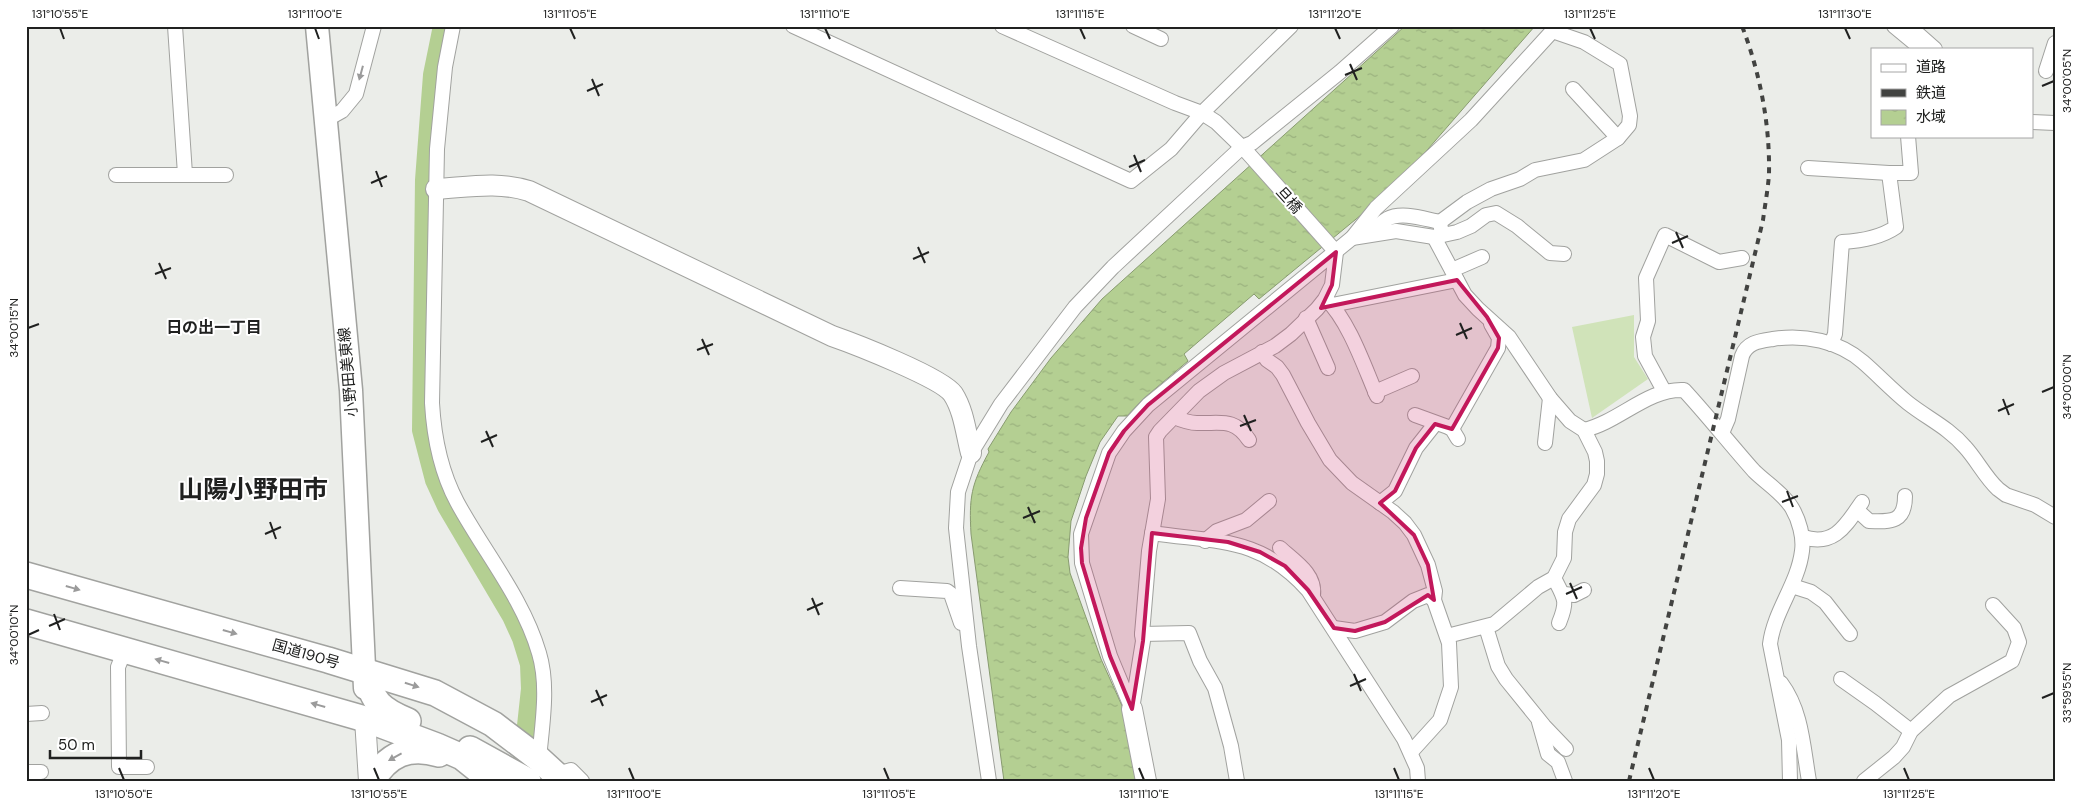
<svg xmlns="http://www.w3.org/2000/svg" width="2081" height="807" font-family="'DM Sans','Noto Sans JP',sans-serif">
  <defs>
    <pattern id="water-ripples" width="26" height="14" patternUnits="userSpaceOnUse" patternTransform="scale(1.25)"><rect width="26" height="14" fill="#b4cf92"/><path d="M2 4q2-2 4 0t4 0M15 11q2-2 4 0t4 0" fill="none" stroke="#9ab17e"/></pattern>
  </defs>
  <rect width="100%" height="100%" fill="#ebede9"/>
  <!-- grass -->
  <path fill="#d0e3b9" d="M1634 315V357L1648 379 1592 418 1572 327Z"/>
  <!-- water -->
  <path fill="url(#water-ripples)" stroke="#889b70" d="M1405 26H1535L1395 187 1259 299 1254 294 1184 354 1188 361 1143 399 1127 416H1118L1100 442 1086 476 1071 521 1068 557 1070 573 1101 659 1123 708 1137 781H1004L971 534C969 497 971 485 989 452L988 449 1011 412 1051 358 1102 299Z"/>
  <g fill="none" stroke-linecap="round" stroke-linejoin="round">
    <!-- river -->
    <path stroke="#b4cf92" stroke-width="22" d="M444 26 434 75 426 180 423 430 436 480 448 506 513 616 523 638 531 664 532 689 522 781"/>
    <!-- street casing -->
    <g stroke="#a1a29f" stroke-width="16">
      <g id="street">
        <path d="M175 26 185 174"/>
        <path d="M453 26 445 67 437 149 432 403C434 438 441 472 457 502 484 552 523 598 539 653 549 686 542 725 539 759"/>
        <path d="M793 26 1131 181 1171 149 1202 113 1291 26"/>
        <path d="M1002 26 1175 103 1202 113 1216 122 1247 152 1336 252 1332 285 1325 299 1317 309 1291 334 1275 346 1224 373 1199 391 1160 431 1156 437 1158 499 1149 551 1142 634 1143 641 1132 709"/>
        <path d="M1133 26 1161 39"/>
        <path d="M1894 26 1917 45V49"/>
        <path d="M1909 26 1935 49"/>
        <path d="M2046 71 2055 43"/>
        <path d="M1573 89 1618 138"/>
        <path d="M324 121 342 111 356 94 374 26"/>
        <path d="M2032 122 2055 123"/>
        <path d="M1808 168 1889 173H1911L1908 136"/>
        <path d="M116 175H226"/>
        <path d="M1367 232C1376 229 1380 223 1387 219 1402 211 1424 219 1440 222"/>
        <path d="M1442 235 1440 222 1467 202 1491 189 1520 179 1535 170 1584 160 1618 138 1629 125 1630 116 1620 64 1584 42 1552 31"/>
        <path d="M1434 237 1465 295 1478 309 1509 337 1550 398 1570 421 1584 430 1595 452 1597 461V474L1594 485 1569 519 1565 532 1564 558 1554 578 1538 587 1494 624 1447 636"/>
        <path d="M1352 238 1396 231 1434 237 1457 232 1471 226 1486 215 1496 213 1517 226 1550 253 1564 254"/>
        <path d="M1452 270 1482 257"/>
        <path d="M1326 299C1349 321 1364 366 1377 396"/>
        <path d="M1332 305 1457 280"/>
        <path d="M1306 318 1328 368"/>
        <path d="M1831 344 1835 334 1842 242C1861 241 1880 238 1896 227L1889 173"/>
        <path d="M1262 352 1267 360 1277 367 1283 375 1308 423 1330 460 1352 483 1393 512 1405 523 1414 535 1428 565 1435 591 1434 600 1449 643 1451 687 1440 720 1411 752"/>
        <path d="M1664 391 1645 356 1643 337 1648 321 1646 278 1665 235 1719 262 1742 258"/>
        <path d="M1375 392 1412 376"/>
        <path d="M1415 415 1448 427 1452 429 1458 439"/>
        <path d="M1174 417C1181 420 1188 423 1197 423 1220 424 1234 417 1249 440"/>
        <path d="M1452 429 1498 348 1499 338 1491 324"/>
        <path d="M1584 430C1619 422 1648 388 1684 390 1708 416 1730 444 1754 471 1766 483 1783 493 1792 508 1799 520 1804 537 1802 551 1798 584 1774 611 1770 644L1789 740 1790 781"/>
        <path d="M1722 433 1728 419 1742 356C1747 342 1760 341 1773 339 1804 334 1839 341 1863 362 1878 375 1892 390 1908 403 1927 418 1949 428 1965 447 1977 460 1985 477 1998 489L2006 495 2035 505 2055 517"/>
        <path d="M1545 443 1550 398"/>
        <path d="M1380 503 1395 491 1416 448 1435 424"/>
        <path d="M1857 510 1869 521C1892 522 1905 522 1905 496"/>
        <path d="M1152 533C1219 543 1259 536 1308 590L1404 739 1417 768 1418 781"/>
        <path d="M1803 537C1835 547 1846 525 1862 502"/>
        <path d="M1205 541 1217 531 1246 520 1269 501"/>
        <path d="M1280 548C1294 561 1316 574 1313 595"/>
        <path d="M1554 578C1565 599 1568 601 1559 623"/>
        <path d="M1792 586 1811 592 1825 602 1850 634"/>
        <path d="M900 588 947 591 951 594 961 623"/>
        <path d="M1564 594 1574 595 1584 590"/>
        <path d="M1486 627 1498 666 1506 679 1544 726 1566 749"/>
        <path d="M1334 628 1355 631 1385 622 1413 601 1428 595 1434 600"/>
        <path d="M1142 634 1189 633 1200 661 1215 688 1231 746 1237 781"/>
        <path d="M125 650 118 667 119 767H147"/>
        <path d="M1841 679 1875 703 1911 731"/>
        <path d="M1781 683C1802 711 1803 747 1809 781"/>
        <path d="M1132 709 1110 656 1082 563 1081 534 1109 453 1124 431 1148 405 1352 238 1376 208 1471 120 1557 26"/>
        <path d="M26 714 42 713"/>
        <path d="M1539 722 1548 754 1558 762 1565 781"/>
        <path d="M26 772H41"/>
        <path d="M557 774 571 770 582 781"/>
        <path d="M989 781 969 646 956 528 958 492 971 453 1001 404 1075 307 1113 267 1242 147 1252 143 1340 72 1392 26"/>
        <path d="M1864 781 1894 757 1903 747 1911 731 1949 696 2012 661 2019 642 2014 628 1993 605"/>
      </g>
    </g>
    <!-- secondary casing -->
    <g stroke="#a1a29f" stroke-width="22">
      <g id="secondary">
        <path d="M436 189C469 187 497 181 529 191L832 336C855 344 942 378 953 394 964 411 966 434 971 453"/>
        <path d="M1132 709 1146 781"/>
        <path d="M365 719 369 781"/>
      </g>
    </g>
    <!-- primary casing -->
    <g stroke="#a1a29f" stroke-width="25">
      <path id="primary" d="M317 26 351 390 365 688"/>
    </g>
    <!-- highway casing -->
    <g stroke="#a1a29f" stroke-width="28">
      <g id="highway">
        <path d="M26 575 328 660 435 693 493 724 539 759 563 781"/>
        <path d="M26 622 365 719 437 746 462 757 492 781"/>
        <path d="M365 672C373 702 379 709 408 721"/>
        <path d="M470 749 528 781"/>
        <path d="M372 781C388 754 409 745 439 754"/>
      </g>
    </g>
    <!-- street -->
    <use href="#street" stroke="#fff" stroke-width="14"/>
    <!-- secondary -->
    <use href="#secondary" stroke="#fff" stroke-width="20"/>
    <!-- primary -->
    <use href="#primary" stroke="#fff" stroke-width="22"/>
    <!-- highway -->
    <use href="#highway" stroke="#fff" stroke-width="25"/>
    <!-- rail -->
    <path stroke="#424341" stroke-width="4" stroke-dasharray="6 6" stroke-linecap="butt" d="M1629 781 1763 220C1765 205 1768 189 1769 174 1770 124 1760 73 1742 26"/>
  </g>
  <!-- one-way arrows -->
  <defs><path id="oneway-solid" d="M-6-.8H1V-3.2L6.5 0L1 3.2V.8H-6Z" transform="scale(1.25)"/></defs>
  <g fill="#9b9b9b">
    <use href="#oneway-solid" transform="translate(361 73) rotate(105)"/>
    <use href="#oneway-solid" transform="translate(73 588) rotate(16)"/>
    <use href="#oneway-solid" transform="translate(230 632) rotate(16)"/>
    <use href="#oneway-solid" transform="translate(162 661) rotate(-164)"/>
    <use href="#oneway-solid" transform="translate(412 685) rotate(17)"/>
    <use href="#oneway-solid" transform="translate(318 705) rotate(-164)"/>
    <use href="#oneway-solid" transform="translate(395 757) rotate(151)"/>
  </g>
  <!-- marked area -->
  <path fill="#c2185b" fill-opacity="0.2" stroke="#c2185b" stroke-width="4" stroke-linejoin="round" d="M1336 252 1332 285 1321 308 1457 280 1487 317 1499 338 1498 348 1452 429 1435 424 1416 448 1395 491 1380 503 1414 535 1428 565 1434 600 1428 595 1385 622 1355 631 1334 628 1308 590 1285 566 1260 552 1228 542 1152 533 1143 641 1132 709 1110 656 1082 563 1081 548 1086 518 1109 453 1124 431 1148 405Z"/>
  <!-- ticks -->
  <path fill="none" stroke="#202120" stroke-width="2" d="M60 28 64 39M315 28 319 39M570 28 575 39M825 28 830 39M1080 28 1085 39M1335 28 1340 39M1590 28 1595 39M1845 28 1850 39M1350 64 1357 80M1345 75 1362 68M592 79 599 96M2042 86 2054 81M587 91 603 84M1134 155 1141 172M1129 167 1145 160M376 171 382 187M371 183 387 176M1676 232 1683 248M1672 243 1688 236M918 247 925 263M913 259 929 252M159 263 166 279M155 274 171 268M1460 323 1467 339M28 328 39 324M1456 335 1472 328M702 339 709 355M697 350 713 344M2042 392 2054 387M2003 399 2009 415M1998 411 2014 404M1244 415 1251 431M1240 426 1256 420M486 431 493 447M481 442 497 435M1787 491 1793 507M1782 502 1798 496M1028 507 1035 523M1023 518 1040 511M270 522 276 539M265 534 281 527M1570 583 1577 599M1566 594 1582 587M812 598 819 615M807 610 823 603M54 614 60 630M49 626 65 619M28 635 39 630M1354 674 1361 691M1350 686 1366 679M596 690 603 706M2042 698 2054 693M591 702 607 695M119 768 124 780M374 768 379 780M629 768 634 780M884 768 889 780M1139 768 1144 780M1394 768 1399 780M1649 768 1654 780M1904 768 1909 780"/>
  <g text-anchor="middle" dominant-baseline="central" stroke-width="4" stroke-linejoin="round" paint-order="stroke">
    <!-- street labels -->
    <g font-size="15" fill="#202120" stroke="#fff">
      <text transform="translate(1289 200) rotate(48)">旦橋</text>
      <text transform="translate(348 372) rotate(-95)">小野田美東線</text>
      <text transform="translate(306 654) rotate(16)">国道190号</text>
    </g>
    <!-- neighbourhood labels -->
    <g font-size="16" font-weight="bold" fill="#202120" stroke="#fff">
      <text x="214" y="327">日の出一丁目</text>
    </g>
    <!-- town labels -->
    <g font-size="25" font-weight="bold" fill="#202120" stroke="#fff">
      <text x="253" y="489">山陽小野田市</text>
    </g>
  </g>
  <!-- border -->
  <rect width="2081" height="807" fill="none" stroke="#ffffff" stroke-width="55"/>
  <!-- legend -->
  <rect x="1871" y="48" width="162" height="90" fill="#ffffff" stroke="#a6a6a6"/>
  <rect x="1881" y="64" width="25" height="8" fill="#ffffff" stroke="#a6a6a6"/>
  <text x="1916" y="72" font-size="15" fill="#202120">道路</text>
  <rect x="1881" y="89" width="25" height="8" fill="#424341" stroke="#a6a6a6"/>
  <text x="1916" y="98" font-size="15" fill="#202120">鉄道</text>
  <rect x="1881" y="110" width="25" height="15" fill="url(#water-ripples)" stroke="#a6a6a6"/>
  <text x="1916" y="122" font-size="15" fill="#202120">水域</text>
  <!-- scale -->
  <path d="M50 750v8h91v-8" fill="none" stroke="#202120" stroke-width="2.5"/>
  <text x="58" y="750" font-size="15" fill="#202120" stroke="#ffffff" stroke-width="4" paint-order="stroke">50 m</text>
  <rect x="28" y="28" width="2026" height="752" fill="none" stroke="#202120" stroke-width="2"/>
  <g font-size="12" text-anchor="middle" fill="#202120">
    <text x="60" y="18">131°10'55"E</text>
    <text x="315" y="18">131°11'00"E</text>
    <text x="570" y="18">131°11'05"E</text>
    <text x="825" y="18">131°11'10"E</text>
    <text x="1080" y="18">131°11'15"E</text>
    <text x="1335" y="18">131°11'20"E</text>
    <text x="1590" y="18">131°11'25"E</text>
    <text x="1845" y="18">131°11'30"E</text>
    <text transform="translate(2067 81) rotate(-90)" y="4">34°00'05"N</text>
    <text transform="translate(14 328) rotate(-90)" y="4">34°00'15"N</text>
    <text transform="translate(2067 387) rotate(-90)" y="4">34°00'00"N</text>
    <text transform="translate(14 635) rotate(-90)" y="4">34°00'10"N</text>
    <text transform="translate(2067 693) rotate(-90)" y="4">33°59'55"N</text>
    <text x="124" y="798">131°10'50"E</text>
    <text x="379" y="798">131°10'55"E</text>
    <text x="634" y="798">131°11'00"E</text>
    <text x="889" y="798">131°11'05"E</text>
    <text x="1144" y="798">131°11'10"E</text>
    <text x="1399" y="798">131°11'15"E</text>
    <text x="1654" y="798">131°11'20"E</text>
    <text x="1909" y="798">131°11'25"E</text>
  </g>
</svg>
